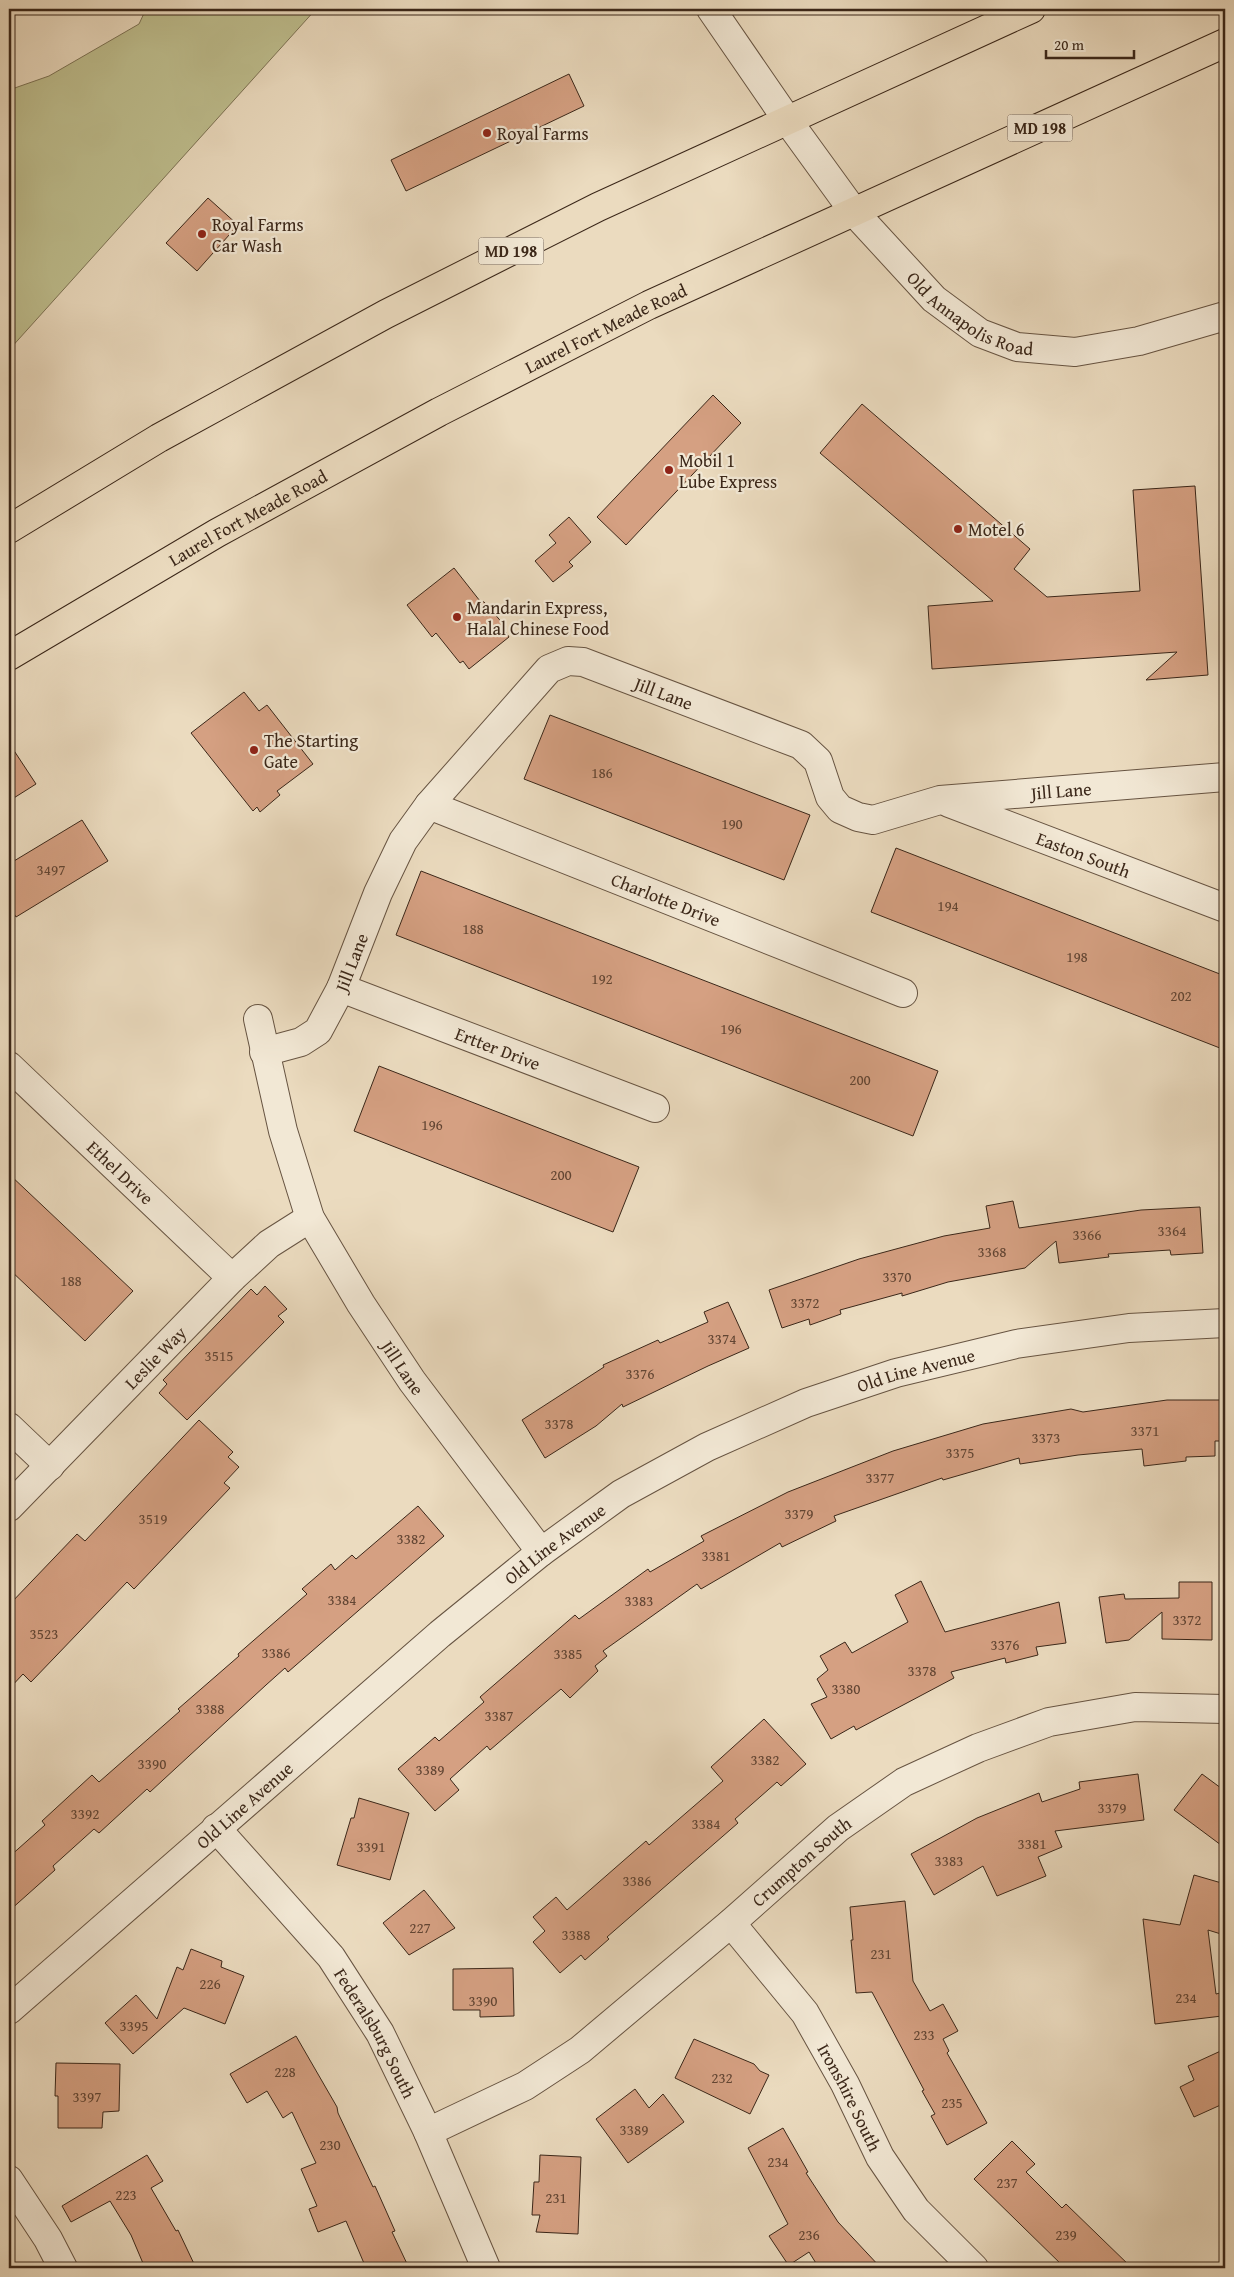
<svg xmlns="http://www.w3.org/2000/svg" width="1234" height="2277" font-family="'Gentium Book Plus',serif">
  <rect width="100%" height="100%" fill="#ebdbbf"/>
  <filter id="stains"><feTurbulence type="fractalNoise" baseFrequency=".004" numOctaves="4"/><feColorMatrix values="0 0 0 0 .2 0 0 0 0 .09 0 0 0 0 .02 0 0 0 .5 -.17"/></filter>
  <radialGradient id="worn" r=".72"><stop offset=".6" stop-color="#630" stop-opacity="0"/><stop offset="1" stop-color="#630" stop-opacity=".3"/></radialGradient>
  <!-- green -->
  <path fill="#bebe8e" stroke="#7c7254" d="M146 9H316L9 350V90L49 76 139 24Z"/>
  <!-- building -->
  <g fill="#d5a082" stroke="#3b2719">
    <path d="M569 74 584 106 406 191 391 160Z"/>
    <path d="M208 198 238 225 197 271 166 243Z"/>
    <path d="M713 395 741 423 626 545 597 517Z"/>
    <path d="M862 404 1030 549 1014 569 1047 597 1140 591 1133 490 1195 486 1208 675 1146 680 1177 652 932 669 928 606 993 601 820 453Z"/>
    <path d="M569 517 591 542 569 562 573 566 553 582 535 561 556 543 549 535Z"/>
    <path d="M454 568 480 601 484 602 506 627 503 628 509 637 469 669 463 661 460 663 436 633 432 637 407 605Z"/>
    <path d="M244 692 259 711 267 705 313 764 277 791 280 795 260 812 257 807 253 811 191 733Z"/>
    <path d="M550 715 810 815 784 880 524 779Z"/>
    <path d="M9 743 36 784 9 801Z"/>
    <path d="M82 820 108 861 16 917 9 905V864Z"/>
    <path d="M896 848 1225 976V1050L871 912Z"/>
    <path d="M421 871 938 1071 913 1136 396 935Z"/>
    <path d="M379 1066 639 1167 613 1232 354 1131Z"/>
    <path d="M9 1174 133 1291 85 1341 9 1269Z"/>
    <path d="M1013 1201 1019 1228 1141 1210 1200 1207 1203 1253 1171 1255 1170 1250 1108 1254 1109 1257 1059 1263 1056 1241 1025 1268 948 1282 902 1296V1293L840 1310 841 1314 810 1325 809 1319 782 1328 769 1290 859 1259 944 1236 990 1228 986 1206Z"/>
    <path d="M265 1286 287 1309 278 1316 284 1322 187 1420 159 1393 167 1384 163 1380 251 1289 257 1295Z"/>
    <path d="M728 1302 749 1348 708 1366 623 1407 622 1404 596 1426 545 1458 522 1420 604 1367 603 1365 658 1340 660 1343 708 1322 704 1312Z"/>
    <path d="M1167 1400H1225V1441H1215V1456L1186 1457V1461L1144 1466 1142 1449 1078 1455 1020 1464 1019 1458 943 1480 942 1478 834 1516 836 1521 782 1547 780 1543 701 1589 697 1584 603 1651 607 1656 595 1666 598 1671 570 1698 561 1689 490 1750 487 1746 450 1779 459 1790 435 1811 398 1769 435 1737 439 1741 484 1702 480 1697 575 1615 579 1619 648 1569 650 1572 704 1541 701 1536 788 1492 893 1451 983 1424 1071 1409 1083 1412Z"/>
    <path d="M199 1420 233 1452 228 1457 239 1467 224 1483 230 1488 134 1589 127 1582 31 1682 23 1674 9 1689V1605L77 1534 85 1541Z"/>
    <path d="M418 1506 444 1536 288 1672 285 1668 266 1685 150 1792 147 1789 99 1833 94 1829 53 1866 55 1870 9 1911V1857L45 1825 42 1821 92 1775 99 1782 180 1711 178 1709 239 1656 238 1654 307 1594 302 1589 331 1564 335 1570 352 1555 356 1559Z"/>
    <path d="M921 1581 945 1632 1059 1602 1066 1643 1036 1647 1038 1655 1006 1663 1005 1658 951 1672 954 1678 856 1730 854 1726 831 1739 811 1704 827 1697 817 1679 828 1670 820 1656 845 1642 852 1653 908 1622 895 1595Z"/>
    <path d="M1179 1582H1212V1640L1162 1639V1612L1129 1640 1106 1643 1099 1597 1124 1594 1125 1599 1179 1598Z"/>
    <path d="M764 1719 806 1764 781 1786 777 1782 735 1819 738 1823 607 1937 609 1939 585 1960 581 1955 560 1973 533 1942 545 1931 533 1917 556 1897 567 1910 646 1841 649 1845 723 1781 711 1767Z"/>
    <path d="M1138 1774 1144 1820 1055 1831 1062 1847 1038 1857 1046 1876 997 1896 983 1866 934 1895 911 1854 977 1818 1039 1793 1042 1802 1080 1789 1079 1782Z"/>
    <path d="M1202 1774 1225 1791V1848L1174 1810Z"/>
    <path d="M359 1798 409 1813 390 1880 337 1865 351 1818H354Z"/>
    <path d="M1194 1875 1225 1884V1918L1221 1934 1208 1930 1216 1994 1220 1993 1222 2016 1155 2024 1143 1919 1180 1925Z"/>
    <path d="M424 1890 455 1928 409 1955 383 1923Z"/>
    <path d="M905 1901 913 1981 930 2011 943 2004 958 2031 943 2039 949 2051 947 2053 987 2123 947 2145 931 2116 935 2114 922 2091 924 2090 872 1992 856 1993 851 1940H853L850 1907Z"/>
    <path d="M191 1949 222 1961 221 1967 244 1976 225 2024 184 2008 133 2054 105 2023 136 1995 157 2019 177 1967 183 1970Z"/>
    <path d="M513 1968 514 2016 480 2017V2010H453V1969Z"/>
    <path d="M296 2036 337 2107 338 2113 373 2187 375 2186 395 2231 392 2232 409 2268H366L346 2221 318 2232 309 2209 317 2206 301 2169 316 2163 292 2112 283 2118 267 2091 247 2103 230 2074Z"/>
    <path d="M694 2039 754 2064 760 2071 769 2075 750 2114 675 2078Z"/>
    <path d="M1225 2049V2103L1194 2117 1180 2087 1194 2080 1188 2066Z"/>
    <path d="M56 2063 120 2064 119 2111 103 2112 102 2128H58V2096H55Z"/>
    <path d="M635 2089 649 2108 663 2094 684 2122 628 2163 596 2119Z"/>
    <path d="M783 2128 808 2172 806 2173 838 2222 881 2268H819L809 2252 789 2265 787 2263 769 2236 788 2224 748 2148Z"/>
    <path d="M1012 2141 1035 2164 1026 2172 1062 2208 1066 2204 1132 2268H1065L974 2179Z"/>
    <path d="M147 2155 163 2181 151 2188 176 2231 178 2230 196 2268H145L131 2235 110 2201 71 2222 62 2206Z"/>
    <path d="M540 2155 581 2157 578 2234 536 2232 540 2215H532L534 2182H539Z"/>
  </g>
  <g fill="none" stroke-linecap="round" stroke-linejoin="round">
    <!-- minor casing -->
    <g stroke="#675442" stroke-width="30">
      <g id="minor">
        <path id="s1" d="M788 121 854 212 934 299 980 333 1017 347 1075 352 1139 341 1225 316"/>
        <path id="s2" d="M949 803 1225 908"/>
        <path id="s3" d="M429 805 903 993"/>
        <path id="s4" d="M341 988 655 1108"/>
        <path id="s5" d="M258 1019 283 1131 310 1218 361 1304 412 1381 541 1552"/>
        <path id="s6" d="M264 1052 301 1042 318 1031 341 988 378 893 403 841 429 805 549 669 568 661 583 662 801 745 818 761 830 797 840 809 858 817 873 820 940 800 1225 777"/>
        <path id="s7" d="M9 1066 232 1278"/>
        <path d="M9 1427 50 1466"/>
        <path id="s8" d="M9 1507 232 1278 269 1244 310 1218"/>
        <path id="s9" d="M216 1828 331 1957 380 2033 428 2132 486 2268"/>
        <path id="s10" d="M731 1923 805 2013 845 2084 880 2157 916 2210 974 2268"/>
        <path id="s11" d="M9 2010 440 1634 541 1552 621 1494 707 1447 806 1403 896 1373 1016 1344 1129 1328 1225 1323"/>
        <path id="s12" d="M428 2132 525 2086 580 2050 731 1923 838 1828 904 1782 978 1748 1049 1722 1135 1707 1225 1709"/>
        <path d="M9 2180 48 2239 63 2268"/>
      </g>
    </g>
    <!-- tertiary casing -->
    <g stroke="#675442" stroke-width="30">
      <path id="tertiary" d="M711 9 788 121"/>
    </g>
    <!-- primary casing -->
    <g stroke="#3b2719" stroke-width="30">
      <g id="primary">
        <path d="M9 529 159 438 386 314 598 207 1031 9"/>
        <path id="s13" d="M9 656 217 533 439 412 649 305 1225 43"/>
      </g>
    </g>
    <!-- minor -->
    <use href="#minor" stroke="#f2e8d5" stroke-width="28"/>
    <!-- tertiary -->
    <use href="#tertiary" stroke="#f2e8d5" stroke-width="28"/>
    <!-- primary -->
    <use href="#primary" stroke="#ebdbbf" stroke-width="28"/>
  </g>
  <!-- markers -->
  <g fill="#8f2418" stroke="#f2e8d5" stroke-width="2">
    <circle cx="487" cy="133" r="5"/>
    <circle cx="202" cy="234" r="5"/>
    <circle cx="669" cy="470" r="5"/>
    <circle cx="958" cy="529" r="5"/>
    <circle cx="457" cy="617" r="5"/>
    <circle cx="254" cy="750" r="5"/>
  </g>
  <g text-anchor="middle" dominant-baseline="central" stroke-width="4.5" stroke-linejoin="round" paint-order="stroke">
    <!-- number labels -->
    <g font-size="15" fill="#624533">
      <text x="602" y="772">186</text>
      <text x="732" y="823">190</text>
      <text x="51" y="869">3497</text>
      <text x="948" y="905">194</text>
      <text x="473" y="928">188</text>
      <text x="1077" y="956">198</text>
      <text x="602" y="978">192</text>
      <text x="1181" y="995">202</text>
      <text x="731" y="1028">196</text>
      <text x="860" y="1079">200</text>
      <text x="432" y="1124">196</text>
      <text x="561" y="1174">200</text>
      <text x="1172" y="1230">3364</text>
      <text x="1087" y="1234">3366</text>
      <text x="992" y="1251">3368</text>
      <text x="897" y="1276">3370</text>
      <text x="71" y="1280">188</text>
      <text x="805" y="1302">3372</text>
      <text x="722" y="1338">3374</text>
      <text x="219" y="1355">3515</text>
      <text x="640" y="1373">3376</text>
      <text x="559" y="1423">3378</text>
      <text x="1145" y="1430">3371</text>
      <text x="1046" y="1437">3373</text>
      <text x="960" y="1452">3375</text>
      <text x="880" y="1477">3377</text>
      <text x="799" y="1513">3379</text>
      <text x="153" y="1518">3519</text>
      <text x="411" y="1538">3382</text>
      <text x="716" y="1555">3381</text>
      <text x="342" y="1599">3384</text>
      <text x="639" y="1600">3383</text>
      <text x="1187" y="1619">3372</text>
      <text x="44" y="1633">3523</text>
      <text x="1005" y="1644">3376</text>
      <text x="276" y="1652">3386</text>
      <text x="568" y="1653">3385</text>
      <text x="922" y="1670">3378</text>
      <text x="846" y="1688">3380</text>
      <text x="210" y="1708">3388</text>
      <text x="499" y="1715">3387</text>
      <text x="765" y="1759">3382</text>
      <text x="152" y="1763">3390</text>
      <text x="430" y="1769">3389</text>
      <text x="1112" y="1807">3379</text>
      <text x="85" y="1813">3392</text>
      <text x="706" y="1823">3384</text>
      <text x="1032" y="1843">3381</text>
      <text x="371" y="1846">3391</text>
      <text x="949" y="1860">3383</text>
      <text x="637" y="1880">3386</text>
      <text x="420" y="1927">227</text>
      <text x="576" y="1934">3388</text>
      <text x="881" y="1953">231</text>
      <text x="210" y="1983">226</text>
      <text x="1186" y="1997">234</text>
      <text x="483" y="2000">3390</text>
      <text x="134" y="2025">3395</text>
      <text x="924" y="2034">233</text>
      <text x="285" y="2071">228</text>
      <text x="722" y="2077">232</text>
      <text x="87" y="2096">3397</text>
      <text x="952" y="2102">235</text>
      <text x="634" y="2129">3389</text>
      <text x="330" y="2144">230</text>
      <text x="778" y="2161">234</text>
      <text x="1007" y="2182">237</text>
      <text x="126" y="2194">223</text>
      <text x="556" y="2197">231</text>
      <text x="809" y="2234">236</text>
      <text x="1066" y="2234">239</text>
    </g>
    <!-- shield labels -->
    <g fill="#f2e8d5" stroke="#726151" stroke-width="1">
      <rect x="1007.5" y="114.5" width="65" height="27" rx="4"/>
      <rect x="478.5" y="237.5" width="65" height="27" rx="4"/>
    </g>
    <g font-size="16" font-weight="bold" fill="#3b2719">
      <text x="1040" y="128">MD 198</text>
      <text x="511" y="251">MD 198</text>
    </g>
    <!-- poi labels -->
    <g font-size="18" fill="#3b2719" stroke="#f2e8d5" text-anchor="start">
      <text x="497" y="133">Royal Farms</text>
      <text x="212" y="224">Royal Farms<tspan x="212" dy="21">Car Wash</tspan></text>
      <text x="679" y="460">Mobil 1<tspan x="679" dy="21">Lube Express</tspan></text>
      <text x="968" y="529">Motel 6</text>
      <text x="467" y="607">Mandarin Express,<tspan x="467" dy="21">Halal Chinese Food</tspan></text>
      <text x="264" y="740">The Starting<tspan x="264" dy="21">Gate</tspan></text>
    </g>
    <!-- street labels -->
    <g font-size="18" fill="#3b2719" stroke="#f2e8d5">
      <text stroke="none"><textPath href="#s1" startOffset="270">Old Annapolis Road</textPath></text>
      <text stroke="none"><textPath href="#s13" startOffset="681">Laurel Fort Meade Road</textPath></text>
      <text stroke="none"><textPath href="#s13" startOffset="276">Laurel Fort Meade Road</textPath></text>
      <text stroke="none"><textPath href="#s6" startOffset="615">Jill Lane</textPath></text>
      <text stroke="none"><textPath href="#s6" startOffset="1065">Jill Lane</textPath></text>
      <text stroke="none"><textPath href="#s2" startOffset="144">Easton South</textPath></text>
      <text stroke="none"><textPath href="#s3" startOffset="255">Charlotte Drive</textPath></text>
      <text stroke="none"><textPath href="#s6" startOffset="135">Jill Lane</textPath></text>
      <text stroke="none"><textPath href="#s4" startOffset="168">Ertter Drive</textPath></text>
      <text stroke="none"><textPath href="#s7" startOffset="154">Ethel Drive</textPath></text>
      <text stroke="none"><textPath href="#s8" startOffset="209">Leslie Way</textPath></text>
      <text stroke="none"><textPath href="#s5" startOffset="382">Jill Lane</textPath></text>
      <text stroke="none"><textPath href="#s11" startOffset="1122">Old Line Avenue</textPath></text>
      <text stroke="none"><textPath href="#s11" startOffset="718">Old Line Avenue</textPath></text>
      <text stroke="none"><textPath href="#s11" startOffset="312">Old Line Avenue</textPath></text>
      <text stroke="none"><textPath href="#s12" startOffset="464">Crumpton South</textPath></text>
      <text stroke="none"><textPath href="#s9" startOffset="261">Federalsburg South</textPath></text>
      <text stroke="none"><textPath href="#s10" startOffset="212">Ironshire South</textPath></text>
    </g>
  </g>
  <!-- margin -->
  <rect width="1234" height="2277" fill="none" stroke="#ebdbbf" stroke-width="30"/>
  <rect x="10" y="10" width="1214" height="2257" fill="none" stroke="#3b2719" stroke-width="2.5"/>
  <rect x="15" y="15" width="1204" height="2247" fill="none" stroke="#3b2719"/>
  <!-- scale -->
  <path d="M1046 50v8h88v-8" fill="none" stroke="#3b2719" stroke-width="2.5"/>
  <text x="1054" y="50" font-size="15" fill="#3b2719" stroke="#f2e8d5" stroke-width="4" paint-order="stroke">20 m</text>
  <rect width="100%" height="100%" filter="url(#stains)"/>
  <rect width="100%" height="100%" fill="url(#worn)"/>
</svg>
